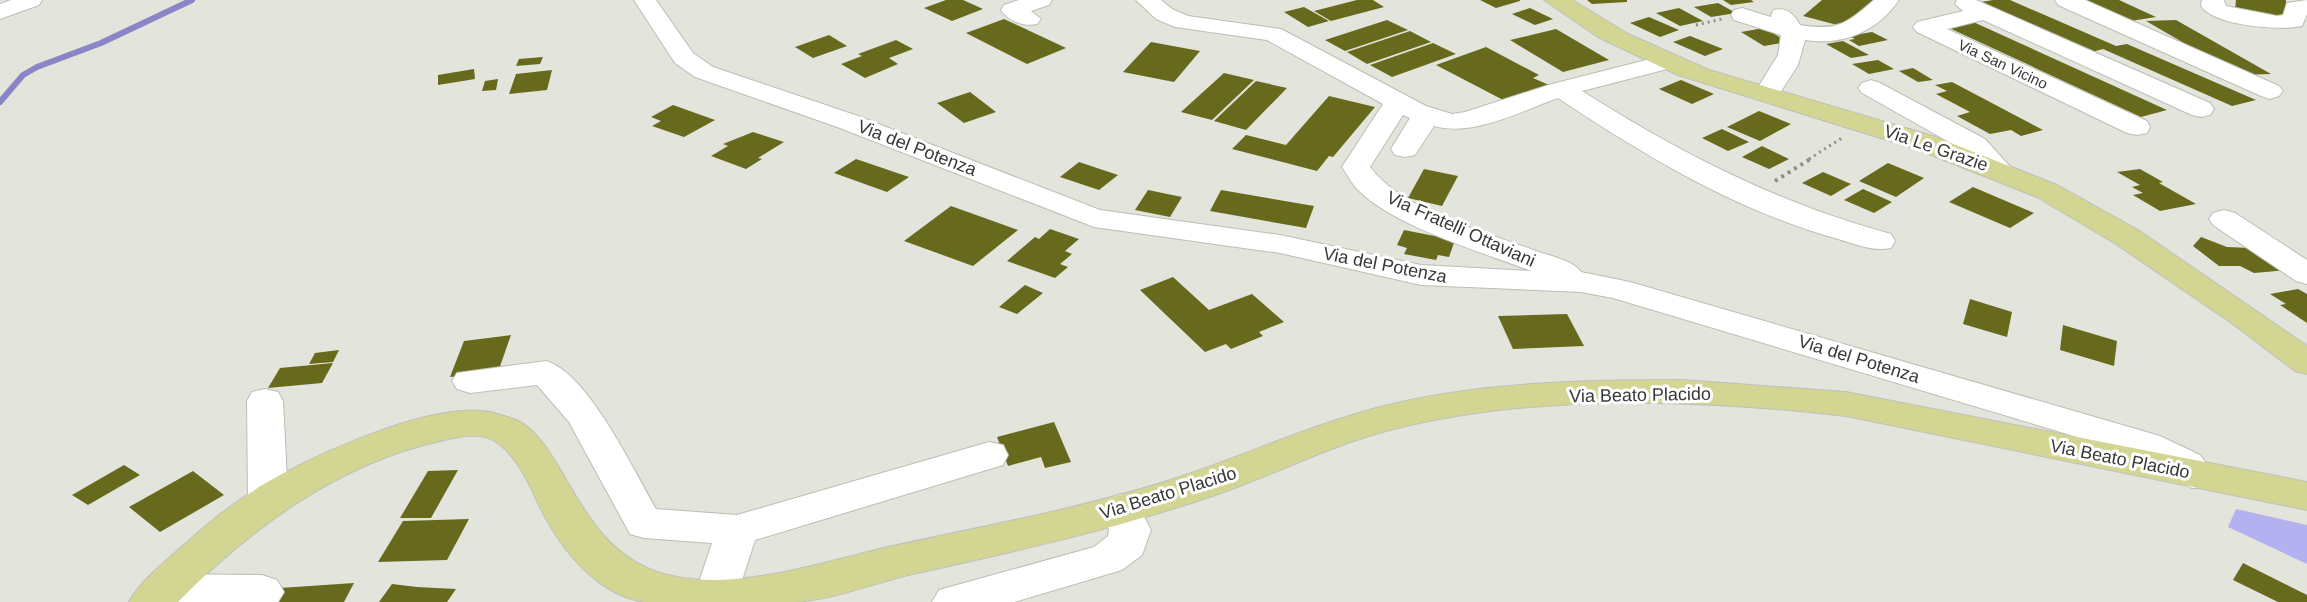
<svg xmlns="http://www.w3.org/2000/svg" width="2307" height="602" font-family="Helvetica,sans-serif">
  <rect width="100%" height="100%" fill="#e3e4db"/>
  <!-- green -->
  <path fill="#b3b1f0" d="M2236 509 2307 525V564L2228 527Z"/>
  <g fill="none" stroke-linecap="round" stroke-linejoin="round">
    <!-- stream -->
    <path stroke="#8985c7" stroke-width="6" d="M0 102 23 75 37 67 101 43 192 0"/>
  </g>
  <!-- building -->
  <g fill="#676a1d">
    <path d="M946 0H963L983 9 952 21 924 8Z"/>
    <path d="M1357 0H1373L1384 7 1331 21 1314 11Z"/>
    <path d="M1480 0H1520V1L1496 8Z"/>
    <path d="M1587 0H1627V2L1592 4Z"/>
    <path d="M1723 0H1751L1754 2 1731 5Z"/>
    <path d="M1822 0H1876L1845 27 1803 16Z"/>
    <path d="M1993 0H2010L2116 46 2127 44 2256 100 2232 106 2103 49 2092 52 1981 2Z"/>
    <path d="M2086 0H2119L2156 17 2131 21Z"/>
    <path d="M2236 0H2286L2285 20 2235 10Z"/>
    <path d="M1718 3 1736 13 1711 17 1694 7Z"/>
    <path d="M1304 7 1329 21 1308 27 1284 12Z"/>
    <path d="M1530 8 1553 19 1535 25 1512 14Z"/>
    <path d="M1679 8 1703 21 1680 26 1656 13Z"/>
    <path d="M1649 17 1679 30 1660 37 1630 23Z"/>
    <path d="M1004 19 1066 48 1027 64 966 33Z"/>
    <path d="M1387 20 1408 30 1345 51 1325 40Z"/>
    <path d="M2176 20 2271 74 2239 75 2146 21Z"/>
    <path d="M1971 21 2167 110 2141 117 1947 27Z"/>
    <path d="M1764 28 1788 42 1764 46 1741 32Z"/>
    <path d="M1556 29 1609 60 1563 72 1510 40Z"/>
    <path d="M1410 31 1431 42 1367 64 1347 52Z"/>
    <path d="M1872 32 1888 40 1859 46 1849 40 1855 39 1849 36Z"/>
    <path d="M829 35 847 46 813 58 795 47Z"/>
    <path d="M1690 36 1723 49 1705 56 1673 42Z"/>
    <path d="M896 40 913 49 889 58 898 64 865 78 841 64 862 56 858 54Z"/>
    <path d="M1843 41 1869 55 1851 58 1826 44Z"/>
    <path d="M1151 42 1200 51 1174 82 1123 72Z"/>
    <path d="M1433 43 1456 54 1392 77 1370 65Z"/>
    <path d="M1486 47 1539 75 1533 78 1549 85 1507 102 1436 65Z"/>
    <path d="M543 57 540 64 516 66 519 59Z"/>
    <path d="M1878 60 1894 69 1869 74 1852 64Z"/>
    <path d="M1913 68 1933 80 1918 82 1899 71Z"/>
    <path d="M474 69 475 79 438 85V75Z"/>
    <path d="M552 70 547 90 509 94 516 74Z"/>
    <path d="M1224 73 1254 80 1212 120 1181 112Z"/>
    <path d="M498 79 496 90 482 91 485 81Z"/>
    <path d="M1681 80 1714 94 1692 104 1659 89Z"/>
    <path d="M1256 81 1287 88 1246 130 1214 121Z"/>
    <path d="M1952 82 2043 130 2021 136 2011 130 1990 134 1957 116 1970 112 1936 94 1947 91 1935 85Z"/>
    <path d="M970 92 996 112 964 123 937 103Z"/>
    <path d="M1329 96 1375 107 1333 157 1329 156 1317 171 1232 149 1246 135 1286 145Z"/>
    <path d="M673 105 715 120 684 137 652 126 661 121 651 117Z"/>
    <path d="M1759 111 1791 124 1760 141 1727 127Z"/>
    <path d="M1722 129 1749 142 1728 151 1702 138Z"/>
    <path d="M753 132 784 142 758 158 762 159 746 169 711 156 728 146 723 144Z"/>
    <path d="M1762 146 1789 159 1769 169 1742 157Z"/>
    <path d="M856 159 909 177 887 192 834 173Z"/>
    <path d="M1079 162 1118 175 1099 190 1060 177Z"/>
    <path d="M1888 163 1924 178 1896 197 1859 181Z"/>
    <path d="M1424 169 1458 176 1442 206 1408 198Z"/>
    <path d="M2140 169 2163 182 2159 183 2196 204 2160 211 2133 195 2143 193 2132 187 2140 185 2117 172Z"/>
    <path d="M1823 172 1851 184 1831 196 1802 183Z"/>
    <path d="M1973 187 2034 213 2010 228 1949 202Z"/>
    <path d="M1863 189 1892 202 1874 213 1844 200Z"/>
    <path d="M1148 190 1182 197 1170 217 1135 210Z"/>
    <path d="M1221 190 1314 206 1306 228 1210 211Z"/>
    <path d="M951 206 1018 230 973 266 904 241Z"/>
    <path d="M1050 229 1079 239 1065 251 1072 254 1060 264 1068 267 1055 278 1007 261 1035 237 1039 239Z"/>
    <path d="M1404 230 1455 240 1449 257 1438 255 1436 260 1404 254 1407 248 1397 245Z"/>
    <path d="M2201 237 2227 247 2250 248 2289 270 2254 273 2240 266H2219L2193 246Z"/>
    <path d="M1173 277 1209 310 1252 294 1284 322 1259 332 1263 336 1231 349 1226 344 1205 352 1140 290Z"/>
    <path d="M1025 285 1043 293 1017 314 999 307Z"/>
    <path d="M2298 289 2307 294V323L2280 305 2286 304 2270 294Z"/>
    <path d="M1970 299 2012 312 2007 337 1963 324Z"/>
    <path d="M1567 314 1584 346 1513 349 1498 316Z"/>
    <path d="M2063 325 2117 341 2114 366 2060 350Z"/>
    <path d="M511 335 498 372 450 377 464 341Z"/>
    <path d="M339 350 333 362 309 364 315 353Z"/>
    <path d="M333 363 322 383 268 388 280 368Z"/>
    <path d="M1054 422 1071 462 1045 468 1041 457 1008 466 997 437Z"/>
    <path d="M124 465 140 475 88 505 72 495Z"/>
    <path d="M458 470 431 518H400L428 471Z"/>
    <path d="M193 471 224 495 160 532 129 507Z"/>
    <path d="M469 519 447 560 378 562 403 521Z"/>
    <path d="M2243 563 2307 595V602H2278L2233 580Z"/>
    <path d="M354 583 344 602H272L280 588Z"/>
    <path d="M392 584 417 587 456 589 447 602H379Z"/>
  </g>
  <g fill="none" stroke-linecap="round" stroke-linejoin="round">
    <!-- minor casing -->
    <g stroke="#bcbdb4" stroke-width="2">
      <g id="minor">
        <path d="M11 0H42L39 5 0 19V4Z"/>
        <path d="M634 0H656L693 53 713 67 858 116 1100 210 1280 235 1421 265 1531 271C1482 252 1395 227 1358 190 1352 184 1347 174 1342 167L1383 104 1267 40 1175 27 1156 19 1136 0H1161L1172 9 1188 16 1281 29 1426 106 1452 114 1465 112 1552 84 1666 55 1675 57 1678 62 1675 67 1582 91C1680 153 1779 204 1891 234L1895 241 1891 248C1873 252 1855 244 1838 239 1737 211 1645 156 1558 98 1521 111 1474 137 1434 126L1415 155 1405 157 1395 155 1391 149 1410 118 1403 115 1370 167C1403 211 1486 232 1536 251 1550 256 1573 260 1581 272L1630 282 2160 436 2200 455 2214 474 2208 484C2204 485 2198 488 2193 488 2188 488 2144 460 2134 454L1613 298 1581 292 1421 285 1280 253 1094 227 840 128 695 77 675 63Z"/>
        <path d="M1019 0H1052L1049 5 1031 11 1041 19 1037 24C1024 27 1008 21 1001 10L1004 5Z"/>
        <path d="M1874 0H1899C1877 32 1842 46 1805 40L1798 65 1776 99 1767 102 1758 99 1754 94 1778 55 1781 35 1734 20 1731 15 1734 10 1742 8 1771 17 1773 10C1787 7 1793 13 1800 25 1838 31 1846 24 1874 0Z"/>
        <path d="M1957 0H1976L2210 103 2214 109 2210 115 2201 117 2192 115 1983 20 1947 29 2147 121 2150 127 2147 133 2137 135 2127 133 1917 32 1913 27 1917 22 1963 11 1955 4Z"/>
        <path d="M2055 0H2085L2279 86 2283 91 2279 96 2270 99 2261 96 2058 5Z"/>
        <path d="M2202 0H2224L2226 6 2277 16 2283 15 2287 3 2307 0V14L2302 26C2280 31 2214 26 2201 6Z"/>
        <path d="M1871 80 1880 83 1985 139 2013 170 2009 176 1999 179 1989 176 1965 151 1862 93 1858 88 1862 83Z"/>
        <path d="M2224 210 2235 213 2307 260V284L2296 281 2213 225 2209 219 2213 213Z"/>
        <path d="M546 361C588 373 634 471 656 509L737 515 989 442 1003 445 1008 455 1003 465 755 540 735 602H697L694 597 712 543 644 538 630 534 569 422 537 385 470 393 457 389 452 381 457 373Z"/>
        <path d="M265 389 278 392 283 401 288 500 282 510 268 515 254 510 248 500 247 401 252 392Z"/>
        <path d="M1121 494 1135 499 1151 530 1142 555 1122 570 1014 602H932L939 590 1094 547 1108 536 1109 530 1101 509 1107 499Z"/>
        <path d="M162 574 262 575 277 580 284 592 278 602H146L140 591 147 579Z"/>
      </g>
    </g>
    <!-- major casing -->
    <g stroke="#bfc0be" stroke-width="2">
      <g id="major">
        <path d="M1544 0H1572L1628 34 1709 70 1936 137 2057 185 2138 230 2307 346V374L2295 371 2233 324 2116 244 2037 197 1916 149 1678 75 1598 37Z"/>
        <path d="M1683 380 1846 392 2307 482V510L1846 416C1701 399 1533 393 1390 430 1331 445 1276 474 1218 494 1117 529 1012 552 908 575 872 584 829 601 792 602 765 602 737 602 710 602 689 602 666 602 645 602 600 596 564 553 544 515 531 490 520 456 493 440 479 432 456 437 440 441 337 464 251 528 178 602H129C140 582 159 567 176 552 199 531 223 510 250 493 300 460 422 405 482 411 493 412 506 416 516 420 536 429 550 452 561 471 599 537 626 579 711 580 770 580 830 561 888 547 980 527 1074 510 1164 482 1238 459 1309 425 1384 406 1481 382 1584 380 1683 380Z"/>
      </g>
    </g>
    <!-- path-far1 -->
    <g stroke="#8e8f89" stroke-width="3" stroke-dasharray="2 4" stroke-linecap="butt">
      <path d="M1696 25 1722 19"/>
      <path d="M1809 159 1842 138"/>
    </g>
    <!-- path -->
    <path stroke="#8e8f89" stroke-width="4" stroke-dasharray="3 4.5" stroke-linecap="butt" d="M1775 181 1812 158"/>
    <!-- minor -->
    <use href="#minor" fill="#fff" fill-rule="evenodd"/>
    <!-- major -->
    <use href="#major" fill="#d3d692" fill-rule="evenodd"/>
  </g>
  <g text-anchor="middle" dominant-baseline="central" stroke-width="6" stroke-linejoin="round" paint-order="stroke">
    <!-- far-street labels -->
    <g font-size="15" fill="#383935" stroke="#fff">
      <text transform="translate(2003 64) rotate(25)">Via San Vicino</text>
    </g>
    <!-- street labels -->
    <g font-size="18" fill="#383935" stroke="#fff">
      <text transform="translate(917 148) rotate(21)">Via del Potenza</text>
      <text transform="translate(1936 148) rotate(19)">Via Le Grazie</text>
      <text transform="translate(1461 229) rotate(24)">Via Fratelli Ottaviani</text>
      <text transform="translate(1385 265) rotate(11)">Via del Potenza</text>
      <text transform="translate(1859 359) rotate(17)">Via del Potenza</text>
      <text transform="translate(1640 395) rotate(-1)">Via Beato Placido</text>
      <text transform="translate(2120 459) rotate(11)">Via Beato Placido</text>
      <text transform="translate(1168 493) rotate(-17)">Via Beato Placido</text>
    </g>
  </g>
</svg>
